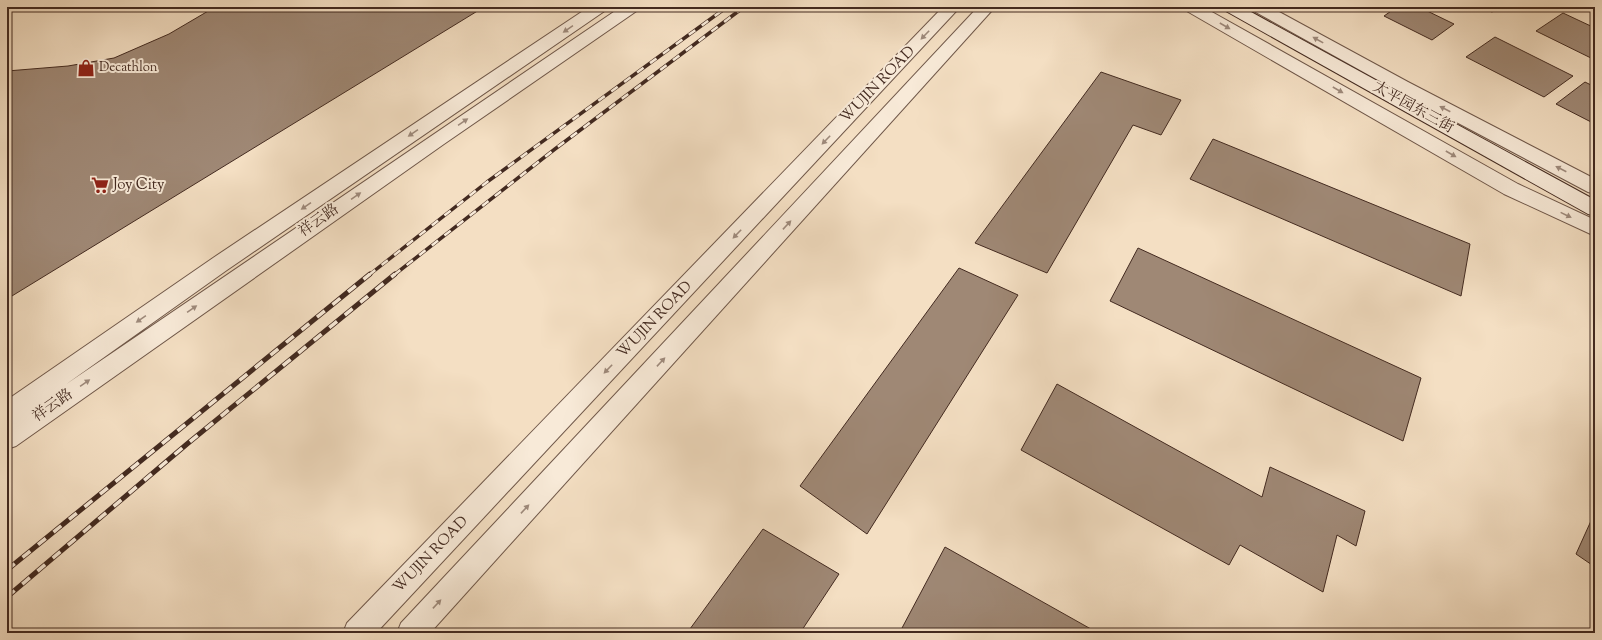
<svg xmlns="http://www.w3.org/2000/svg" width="1602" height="640" font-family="'Sorts Mill Goudy','Noto Serif SC',serif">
  <rect width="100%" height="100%" fill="#f4dfc3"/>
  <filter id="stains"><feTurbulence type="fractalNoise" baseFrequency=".005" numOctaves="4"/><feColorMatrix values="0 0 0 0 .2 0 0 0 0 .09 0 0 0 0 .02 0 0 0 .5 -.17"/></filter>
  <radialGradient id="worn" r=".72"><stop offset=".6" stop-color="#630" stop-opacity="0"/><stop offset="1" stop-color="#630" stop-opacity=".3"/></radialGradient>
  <!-- building -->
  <g fill="#9f8875" stroke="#432a20">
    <path d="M215 7H484L7 299V71L68 66 114 58 169 34Z"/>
    <path d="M1397 7H1419L1454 24 1432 40 1384 16Z"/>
    <path d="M1481 7H1500L1492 12Z"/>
    <path d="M1563 13 1595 28V60L1536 31Z"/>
    <path d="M1495 37 1573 76 1544 97 1466 57Z"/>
    <path d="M1101 72 1181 100 1161 135 1133 125 1047 273 975 243Z"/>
    <path d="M1585 82 1595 87V124L1556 104Z"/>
    <path d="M1213 139 1470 244 1461 296 1190 179Z"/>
    <path d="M1138 248 1421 378 1403 441 1110 301Z"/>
    <path d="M959 268 1018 295 867 534 800 486Z"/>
    <path d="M1057 384 1262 497 1270 467 1365 511 1356 546 1337 535 1323 592 1240 545 1229 565 1021 450Z"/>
    <path d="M1595 512V567L1576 554Z"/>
    <path d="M763 529 839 574 800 633H687Z"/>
    <path d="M945 547 1098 633H910L902 628Z"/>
  </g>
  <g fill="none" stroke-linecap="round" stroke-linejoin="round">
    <!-- tertiary casing -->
    <g stroke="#6f5749" stroke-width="2">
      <g id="tertiary">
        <path d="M589 7H608L606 10 227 270 65 385 621 7H640L638 10 444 144 16 446 7 449V425L11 422 7 423V400L213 258Z"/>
        <path d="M943 7H960L376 633H343L347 623Z"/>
        <path d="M978 7H995L430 633H397L401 623Z"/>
        <path d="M1183 7H1203L1518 184 1595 220V236L1504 194 1185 10Z"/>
        <path d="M1250 7H1270L1408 82 1595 179V194L1588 192 1396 90 1252 10Z"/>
      </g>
    </g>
    <!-- secondary casing -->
    <g stroke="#432a20" stroke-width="2">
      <path id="secondary" d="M1222 7H1242L1595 200V216L1588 214 1224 10Z"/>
    </g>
    <!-- tertiary -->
    <use href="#tertiary" fill="#f8ead8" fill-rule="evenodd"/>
    <!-- secondary -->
    <use href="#secondary" fill="#f8ead8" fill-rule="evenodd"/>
    <!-- rail-far1 casing -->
    <g stroke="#432a20" stroke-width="3.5">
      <g id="rail-far1">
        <path d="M369 275 487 182 727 7"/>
        <path d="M394 275 555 149 744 7"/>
      </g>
    </g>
    <!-- rail casing -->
    <g stroke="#432a20" stroke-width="5">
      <g id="rail">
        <path d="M7 570 370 274"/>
        <path d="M7 597 187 444 395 274"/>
      </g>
    </g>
    <!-- rail-far1 -->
    <use href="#rail-far1" stroke="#f8ead8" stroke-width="2.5" stroke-dasharray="8" stroke-linecap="butt"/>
    <!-- rail -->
    <use href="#rail" stroke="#f8ead8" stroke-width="3.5" stroke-dasharray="10" stroke-linecap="butt"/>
  </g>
  <!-- one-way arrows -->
  <defs><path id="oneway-solid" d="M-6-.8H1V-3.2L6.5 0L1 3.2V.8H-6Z"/></defs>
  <g fill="#9e8a7c">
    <use href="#oneway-solid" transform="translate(1225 26) rotate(30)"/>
    <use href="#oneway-solid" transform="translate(568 29) rotate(146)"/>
    <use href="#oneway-solid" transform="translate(925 35) rotate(134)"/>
    <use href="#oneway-solid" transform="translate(1318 40) rotate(-151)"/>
    <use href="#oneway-solid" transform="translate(1338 90) rotate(30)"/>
    <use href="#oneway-solid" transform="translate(1445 109) rotate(-153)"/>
    <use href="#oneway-solid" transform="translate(463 122) rotate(-34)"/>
    <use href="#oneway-solid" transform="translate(413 133) rotate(146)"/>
    <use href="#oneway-solid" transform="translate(826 140) rotate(134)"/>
    <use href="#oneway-solid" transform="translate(1451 154) rotate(30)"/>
    <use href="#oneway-solid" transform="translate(1561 169) rotate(-153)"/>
    <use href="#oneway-solid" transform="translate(356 196) rotate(-35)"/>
    <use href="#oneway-solid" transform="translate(306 206) rotate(146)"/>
    <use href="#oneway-solid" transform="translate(1566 215) rotate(26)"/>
    <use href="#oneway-solid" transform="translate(787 225) rotate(-47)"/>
    <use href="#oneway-solid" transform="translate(737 234) rotate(134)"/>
    <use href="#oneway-solid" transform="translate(192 309) rotate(-35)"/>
    <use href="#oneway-solid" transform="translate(141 319) rotate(145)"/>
    <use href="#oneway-solid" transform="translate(661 362) rotate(-47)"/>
    <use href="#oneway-solid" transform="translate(608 369) rotate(134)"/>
    <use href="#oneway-solid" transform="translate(85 383) rotate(-35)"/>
    <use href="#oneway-solid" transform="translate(525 509) rotate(-47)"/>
    <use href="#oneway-solid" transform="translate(437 604) rotate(-47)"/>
  </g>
  <!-- icons -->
  <defs>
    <g id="shop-bare" transform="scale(1.38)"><path d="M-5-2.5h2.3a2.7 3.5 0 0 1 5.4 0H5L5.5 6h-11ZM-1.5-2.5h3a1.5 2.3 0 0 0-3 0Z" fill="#8f2418" stroke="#f8ead8" stroke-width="2.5" paint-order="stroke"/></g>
    <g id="supermarket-bare" transform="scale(1.38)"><path d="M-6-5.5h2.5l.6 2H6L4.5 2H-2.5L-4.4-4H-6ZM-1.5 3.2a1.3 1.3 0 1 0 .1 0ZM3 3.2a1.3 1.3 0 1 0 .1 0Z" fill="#8f2418" stroke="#f8ead8" stroke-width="2.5" paint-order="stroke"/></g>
  </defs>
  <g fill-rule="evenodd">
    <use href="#shop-bare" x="86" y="68"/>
    <use href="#supermarket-bare" x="100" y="185"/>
  </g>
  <g text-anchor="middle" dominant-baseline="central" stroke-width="4" stroke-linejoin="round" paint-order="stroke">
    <!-- far-poi labels -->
    <g font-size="13" fill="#432a20" stroke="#f8ead8" text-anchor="start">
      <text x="99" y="68">Decathlon</text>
    </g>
    <!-- street labels -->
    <g font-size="15" fill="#432a20" stroke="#f8ead8">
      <text transform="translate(878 85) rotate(-46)">WUJIN ROAD</text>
      <text transform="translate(1413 108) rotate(29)">太平园东三街</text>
      <text transform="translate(319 221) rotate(-35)">祥云路</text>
      <text transform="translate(655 320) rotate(-46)">WUJIN ROAD</text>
      <text transform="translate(53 406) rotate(-35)">祥云路</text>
      <text transform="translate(431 555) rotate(-46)">WUJIN ROAD</text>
    </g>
    <!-- poi labels -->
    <g font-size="15" fill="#432a20" stroke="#f8ead8" text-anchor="start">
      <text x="113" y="185">Joy City</text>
    </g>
  </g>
  <!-- margin -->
  <rect width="1602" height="640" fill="none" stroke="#f4dfc3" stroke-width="24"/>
  <rect x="8" y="8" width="1586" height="624" fill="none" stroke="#432a20" stroke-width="2"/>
  <rect x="12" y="12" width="1578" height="616" fill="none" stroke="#432a20"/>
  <rect width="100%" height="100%" filter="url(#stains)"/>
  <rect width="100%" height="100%" fill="url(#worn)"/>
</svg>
